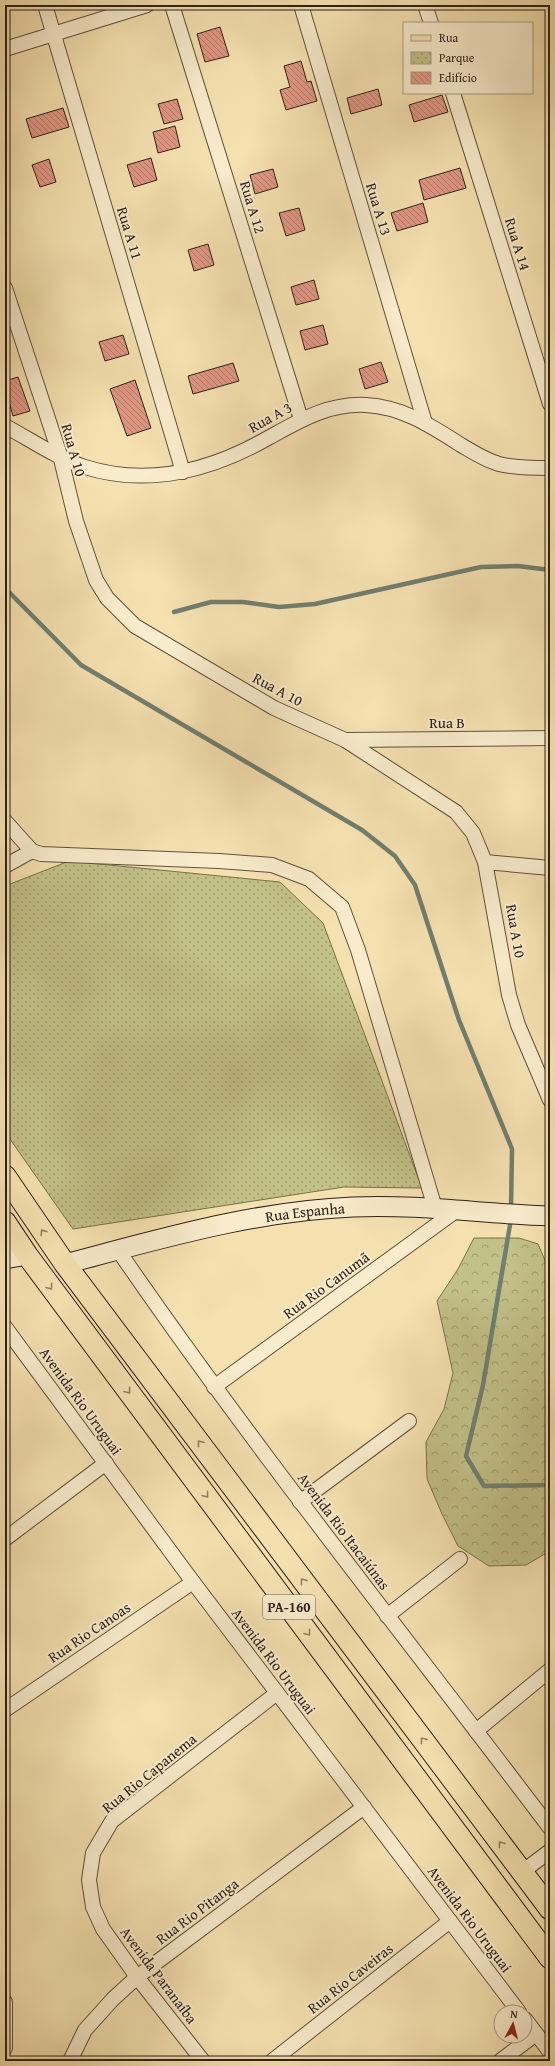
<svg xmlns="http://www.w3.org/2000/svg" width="555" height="2066" font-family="'Gentium Book Plus',serif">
  <defs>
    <pattern id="forest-crowns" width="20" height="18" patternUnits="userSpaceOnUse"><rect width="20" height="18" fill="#c2c187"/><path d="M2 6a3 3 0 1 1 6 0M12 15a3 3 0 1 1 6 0" fill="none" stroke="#9e9c6e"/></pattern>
    <pattern id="park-dots" width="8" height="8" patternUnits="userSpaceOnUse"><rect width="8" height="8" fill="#c2c187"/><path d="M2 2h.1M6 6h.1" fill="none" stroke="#9e9c6e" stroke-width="1.8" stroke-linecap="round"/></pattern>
    <pattern id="building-back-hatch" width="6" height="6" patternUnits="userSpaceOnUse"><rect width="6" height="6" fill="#e09783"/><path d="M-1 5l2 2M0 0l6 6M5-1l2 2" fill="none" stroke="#b67b6a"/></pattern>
  </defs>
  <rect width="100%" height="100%" fill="#f5e1b0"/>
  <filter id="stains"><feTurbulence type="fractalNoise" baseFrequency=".005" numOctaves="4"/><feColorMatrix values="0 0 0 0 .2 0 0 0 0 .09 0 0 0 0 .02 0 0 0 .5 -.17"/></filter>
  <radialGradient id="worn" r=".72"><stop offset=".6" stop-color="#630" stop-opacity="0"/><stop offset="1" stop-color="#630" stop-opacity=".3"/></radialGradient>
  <!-- forest -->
  <path fill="url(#forest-crowns)" stroke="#787150" d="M474 1238H519L538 1244 550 1272V1551L526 1565 489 1566 458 1546 442 1514 427 1479 426 1442 444 1409 453 1373 437 1301 458 1269Z"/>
  <!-- park -->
  <path fill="url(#park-dots)" stroke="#787150" d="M69 861 280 882 323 923 422 1188 344 1187 73 1229 5 1132V886Z"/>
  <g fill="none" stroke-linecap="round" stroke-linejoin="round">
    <!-- stream -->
    <g stroke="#707f6f" stroke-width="4.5">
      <path d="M5 588 81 665 362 830 395 856 415 885 459 1020 512 1149 511 1209"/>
      <path d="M174 612 211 602H243L279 607 315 604 481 567 518 566 550 570"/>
      <path d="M511 1219 483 1385 466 1456 484 1486 550 1485"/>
    </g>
  </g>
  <!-- building -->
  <g fill="url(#building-back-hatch)" stroke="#2d2119">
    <path d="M220 27 229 56 205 62 197 34Z"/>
    <path d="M301 61 307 82 311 81 317 101 286 110 280 90 290 87 284 66Z"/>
    <path d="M378 89 382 105 351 114 347 98Z"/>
    <path d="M442 95 448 112 414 122 409 105Z"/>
    <path d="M177 99 183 119 164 124 158 104Z"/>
    <path d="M63 108 69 127 32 138 26 119Z"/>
    <path d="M175 126 180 147 158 153 153 132Z"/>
    <path d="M151 158 157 180 134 187 127 165Z"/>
    <path d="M49 159 56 182 40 187 32 165Z"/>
    <path d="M460 168 466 188 424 200 419 180Z"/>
    <path d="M273 169 278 187 255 194 250 175Z"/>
    <path d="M423 203 428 222 397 231 391 213Z"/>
    <path d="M299 208 305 230 286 236 279 213Z"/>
    <path d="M208 244 214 265 194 271 188 250Z"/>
    <path d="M314 280 319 299 296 305 291 287Z"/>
    <path d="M323 325 328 344 305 350 300 331Z"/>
    <path d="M123 335 129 354 105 361 99 342Z"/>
    <path d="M381 362 388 382 365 389 359 369Z"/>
    <path d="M233 363 239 381 193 394 188 376Z"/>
    <path d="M18 377 30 411 13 416 8 398 5 399V381Z"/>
    <path d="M135 380 151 428 127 436 110 389Z"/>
  </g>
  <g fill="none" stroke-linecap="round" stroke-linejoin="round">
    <!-- street casing -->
    <g stroke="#5f513f" stroke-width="16">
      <g id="street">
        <path d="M45 5 183 472"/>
        <path d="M172 5 301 419"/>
        <path d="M301 5 425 423"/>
        <path d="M425 5 431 23"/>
        <path d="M5 49 147 5"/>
        <path d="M453 93 550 404"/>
        <path d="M5 288 60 455 76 521 96 580 107 598 135 626 274 708 345 740 456 812 473 833 485 862 509 995 518 1025 550 1100"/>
        <path d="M5 426C31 440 57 458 85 467 148 487 212 470 268 438 299 421 328 403 366 405 403 407 431 426 461 445 473 452 485 460 499 464 515 468 533 468 550 468"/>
        <path d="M345 740 550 738"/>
        <path d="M5 821 32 851 41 854 219 861 272 865 309 879 342 907 358 950 435 1208"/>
        <path d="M485 862 550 868"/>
        <path d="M5 866 32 851"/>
        <path d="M118 1250C254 1448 405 1636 550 1828"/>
        <path d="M5 1327 193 1582 519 2012"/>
        <path d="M214 1387 457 1210"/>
        <path d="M300 1502 409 1421"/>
        <path d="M5 1539 106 1463"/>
        <path d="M387 1616 460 1559"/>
        <path d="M5 1710 193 1582"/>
        <path d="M476 1731 550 1670"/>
        <path d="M522 1872 550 1851"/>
        <path d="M5 2002V2048"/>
        <path d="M525 2019 550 2052"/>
        <path d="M70 2061 85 2030 113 1999 137 1977 364 1807"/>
        <path d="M203 2061 137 1977 103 1929 93 1907 89 1880 93 1853 112 1821 277 1693"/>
        <path d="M272 2061 450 1921"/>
        <path d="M500 2061 536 2034"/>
      </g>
    </g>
    <!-- secondary casing -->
    <g stroke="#2d2119" stroke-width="21">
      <g id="secondary">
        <path d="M5 1259 27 1255"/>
        <path id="s1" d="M65 1264C160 1239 254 1211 353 1207 419 1204 484 1214 550 1216"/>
      </g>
    </g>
    <!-- primary casing -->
    <g stroke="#2d2119" stroke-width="23">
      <g id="primary">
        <path d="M5 1176 65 1264 550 1909"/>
        <path d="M5 1222 27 1255 550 1958"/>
      </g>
    </g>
    <!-- street -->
    <use href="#street" stroke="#f8eccc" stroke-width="14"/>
    <!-- secondary -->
    <use href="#secondary" stroke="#f8eccc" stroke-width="19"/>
    <!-- primary -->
    <use href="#primary" stroke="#f5e1b0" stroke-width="21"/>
  </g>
  <!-- one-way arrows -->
  <defs><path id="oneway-chevron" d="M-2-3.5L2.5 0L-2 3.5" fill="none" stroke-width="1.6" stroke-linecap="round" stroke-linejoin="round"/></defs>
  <g stroke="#918164">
    <use href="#oneway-chevron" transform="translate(43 1232) rotate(-124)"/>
    <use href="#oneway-chevron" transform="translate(50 1287) rotate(53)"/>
    <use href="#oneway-chevron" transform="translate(128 1391) rotate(53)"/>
    <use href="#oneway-chevron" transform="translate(200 1443) rotate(-127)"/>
    <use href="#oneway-chevron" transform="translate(206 1495) rotate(53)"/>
    <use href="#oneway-chevron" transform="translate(303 1581) rotate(-127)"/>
    <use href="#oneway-chevron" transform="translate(308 1633) rotate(53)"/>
    <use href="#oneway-chevron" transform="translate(423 1740) rotate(-127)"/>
    <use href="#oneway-chevron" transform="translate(501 1844) rotate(-127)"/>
  </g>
  <g text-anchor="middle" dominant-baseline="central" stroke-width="4" stroke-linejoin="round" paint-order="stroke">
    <!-- shield labels -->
    <rect fill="#f8eccc" stroke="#6a5e4f" stroke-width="1" x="263" y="1595" width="52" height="24" rx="3"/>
    <g font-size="14" font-weight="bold" fill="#2d2119">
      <text x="289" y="1607">PA-160</text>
    </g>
    <!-- street labels -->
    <g font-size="15" fill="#2d2119" stroke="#f8eccc">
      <text transform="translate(253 207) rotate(73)">Rua A 12</text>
      <text transform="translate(379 209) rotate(73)">Rua A 13</text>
      <text transform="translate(130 233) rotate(73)">Rua A 11</text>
      <text transform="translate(518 244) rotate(73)">Rua A 14</text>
      <text transform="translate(270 417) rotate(-29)">Rua A 3</text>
      <text transform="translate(74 450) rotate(74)">Rua A 10</text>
      <text transform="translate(278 689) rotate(28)">Rua A 10</text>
      <text x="447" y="722">Rua B</text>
      <text transform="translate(516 931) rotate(80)">Rua A 10</text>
      <text stroke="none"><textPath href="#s1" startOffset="246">Rua Espanha</textPath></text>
      <text transform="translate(326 1285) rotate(-36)">Rua Rio Canumã</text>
      <text transform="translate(81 1401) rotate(54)">Avenida Rio Uruguai</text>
      <text transform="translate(344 1531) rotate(53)">Avenida Rio Itacaiúnas</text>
      <text transform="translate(89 1632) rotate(-34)">Rua Rio Canoas</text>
      <text transform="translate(274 1661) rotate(53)">Avenida Rio Uruguai</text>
      <text transform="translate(149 1773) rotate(-39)">Rua Rio Capanema</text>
      <text transform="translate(197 1911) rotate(-37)">Rua Rio Pitanga</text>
      <text transform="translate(470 1919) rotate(53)">Avenida Rio Uruguai</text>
      <text transform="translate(159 1975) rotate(53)">Avenida Paranaíba</text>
      <text transform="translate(350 1978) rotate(-38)">Rua Rio Caveiras</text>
    </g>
  </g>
  <!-- margin -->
  <rect width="555" height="2066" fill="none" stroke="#f5e1b0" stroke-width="20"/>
  <rect x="6" y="6" width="543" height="2054" fill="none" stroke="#2d2119" stroke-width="2"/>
  <rect x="10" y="10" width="535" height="2046" fill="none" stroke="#2d2119"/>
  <!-- legend -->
  <rect x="403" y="22" width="130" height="72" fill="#f8eccc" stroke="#a79b84"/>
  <rect x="411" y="35" width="20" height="6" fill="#f5e1b0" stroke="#a79b84"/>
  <text x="439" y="42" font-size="12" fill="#2d2119">Rua</text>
  <rect x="411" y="52" width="20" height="12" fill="url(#park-dots)" stroke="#a79b84"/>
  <text x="439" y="62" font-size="12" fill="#2d2119">Parque</text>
  <rect x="411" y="72" width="20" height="12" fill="url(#building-back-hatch)" stroke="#a79b84"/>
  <text x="439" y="82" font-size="12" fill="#2d2119">Edifício</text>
  <!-- north arrow -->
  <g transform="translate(513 2024) rotate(7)"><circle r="19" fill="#f8eccc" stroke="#a79b84"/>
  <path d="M0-3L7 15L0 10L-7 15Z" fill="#8f2418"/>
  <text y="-6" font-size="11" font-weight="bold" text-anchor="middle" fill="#2d2119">N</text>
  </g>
  <rect width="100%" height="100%" filter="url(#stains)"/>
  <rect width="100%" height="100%" fill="url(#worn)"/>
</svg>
